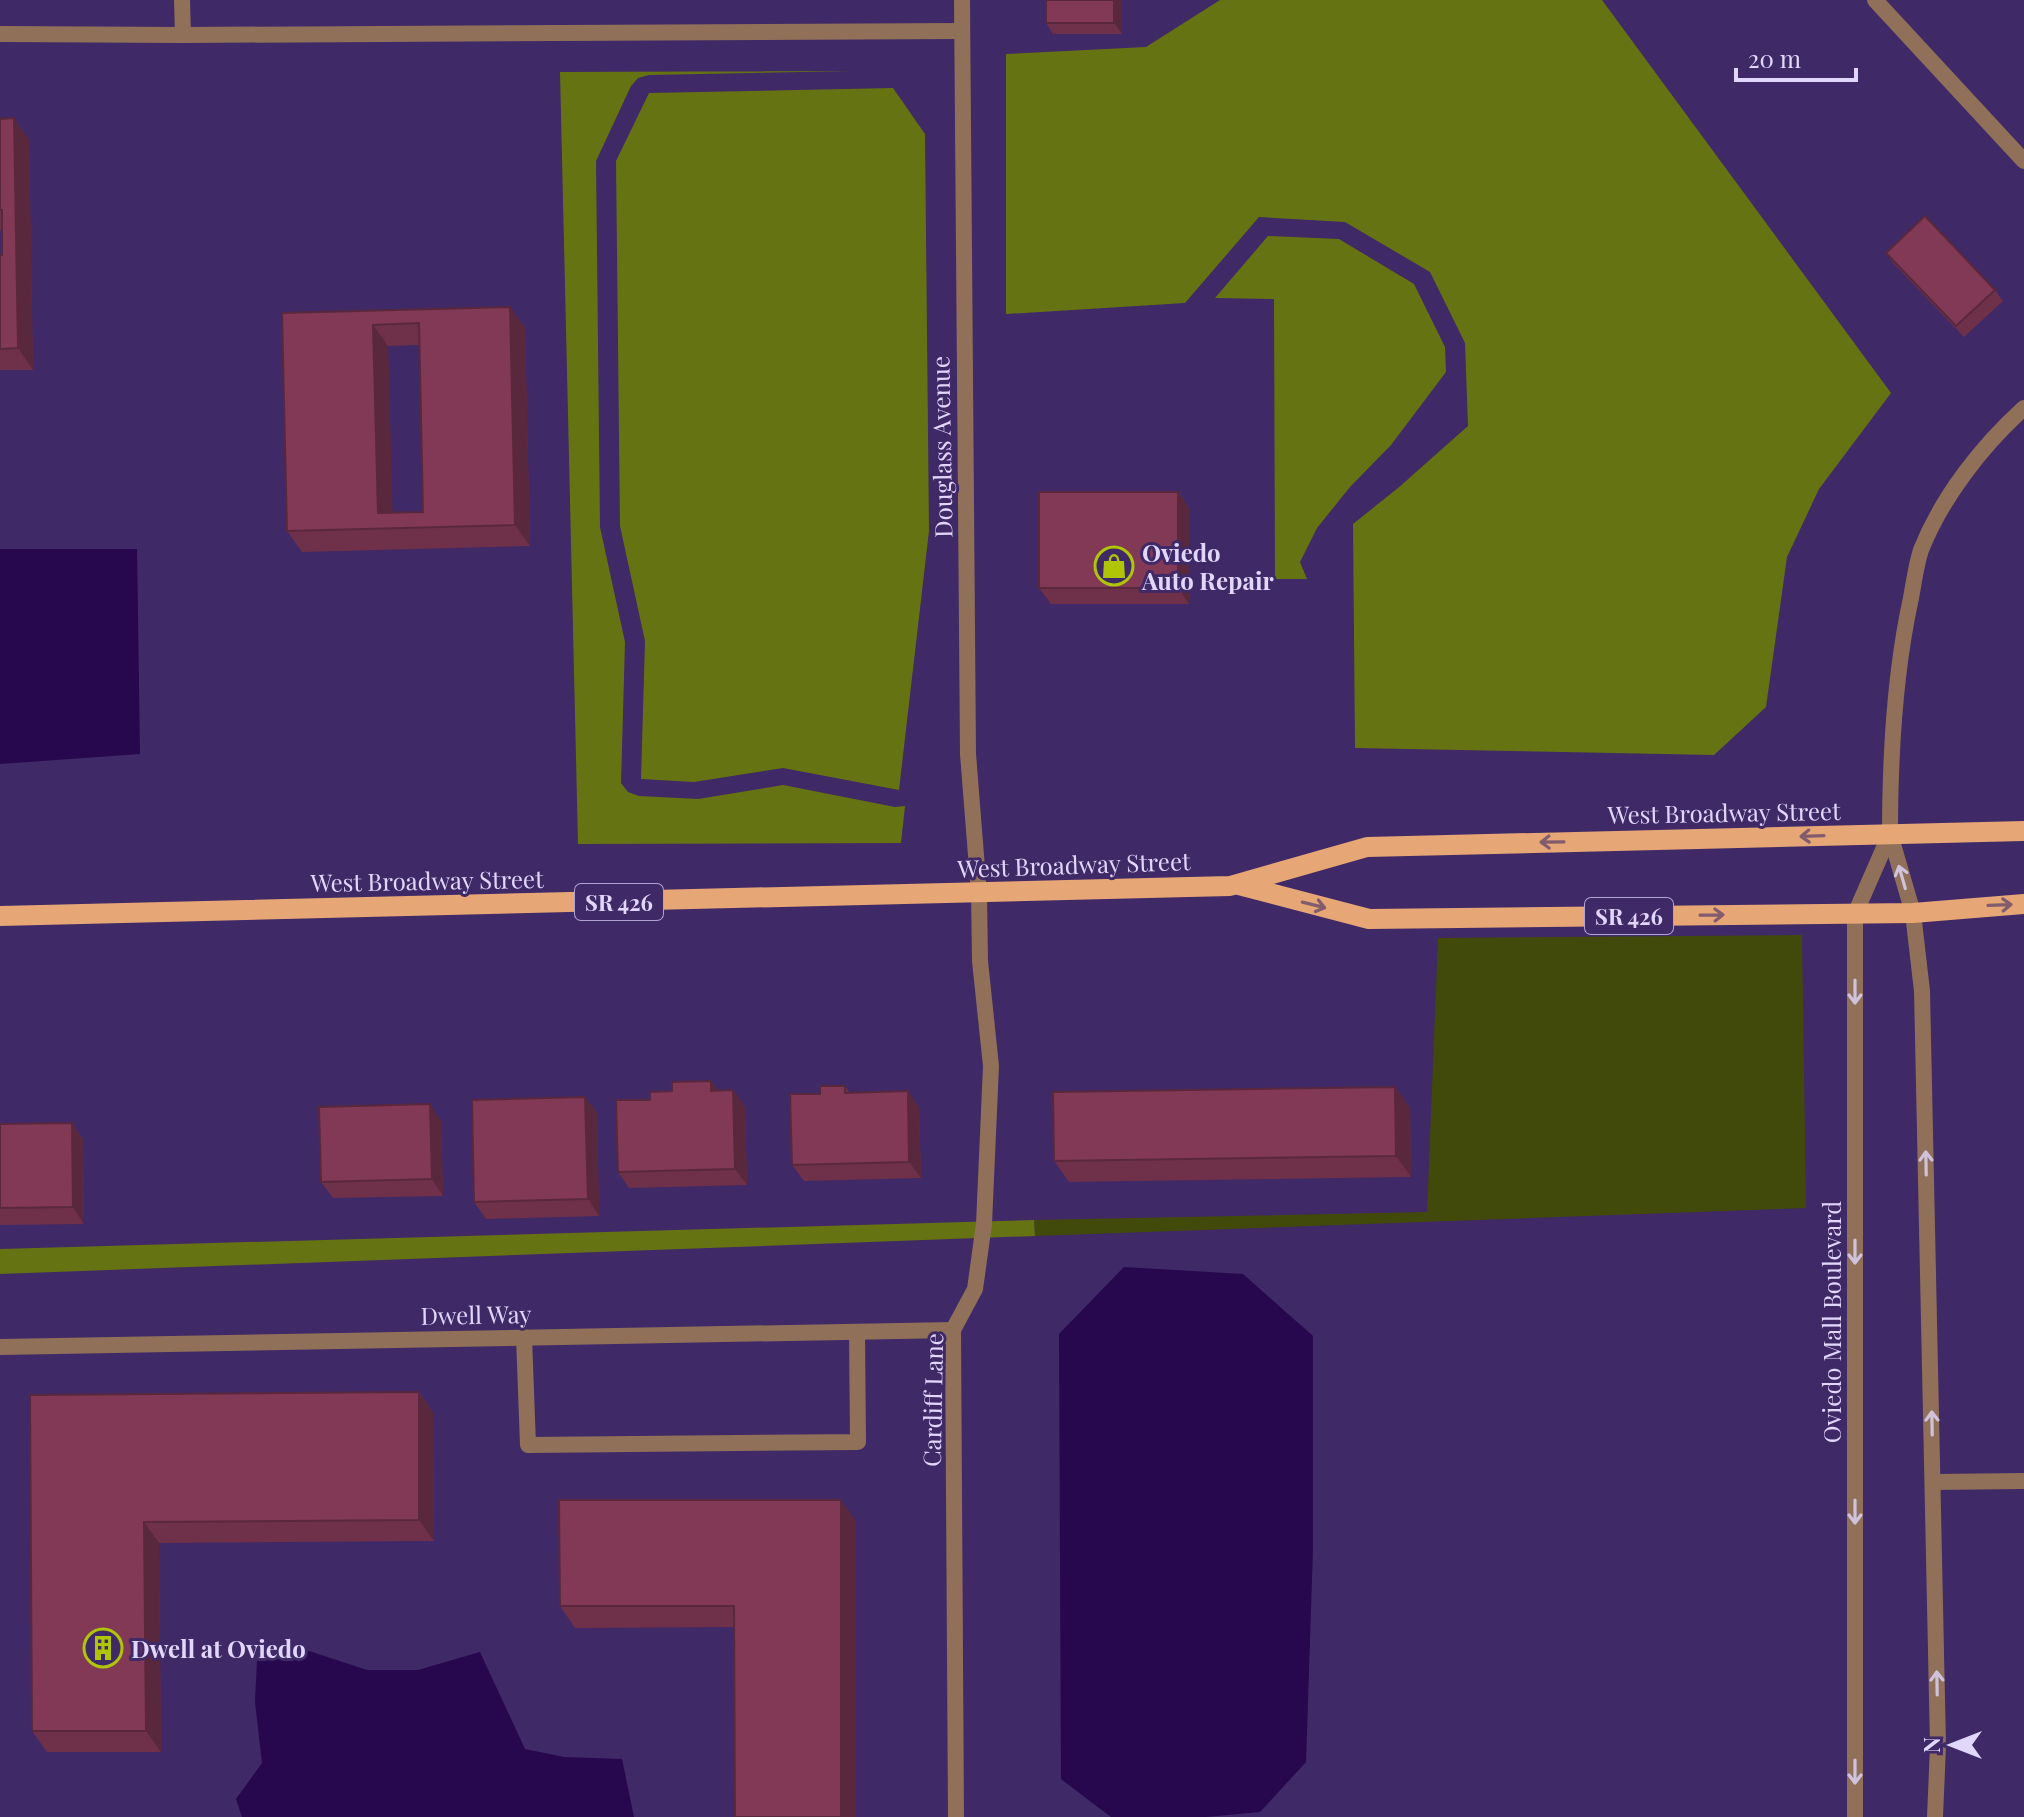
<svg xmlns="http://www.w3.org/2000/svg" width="2024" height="1817" font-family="'Playfair Display',serif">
  <rect width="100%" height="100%" fill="#3f2966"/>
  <!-- green -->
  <path fill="#414a0a" d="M1802 935 1806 1208 1035 1236 1034 1220 1427 1212 1438 938Z"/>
  <!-- forest -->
  <g fill="#667312">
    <path d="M1220 0H1602L1891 393 1819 489 1787 557 1766 707 1714 755 1355 748 1353 524 1398 488 1468 426 1465 343 1430 272 1345 222 1259 217 1185 303 1006 314V54L1146 47Z"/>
    <path d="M852 71 649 75 638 78 631 86 596 161 600 527 625 642 621 783 628 792 639 796 698 799 783 785 895 807 905 806 901 843 578 844 560 72Z"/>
    <path d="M893 88 925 134 929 531 899 790 783 768 694 782 641 779 645 641 620 526 616 161 649 93Z"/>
    <path d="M1268 236 1339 239 1414 284 1445 347 1446 372 1391 445 1350 487 1317 528 1300 562 1307 579H1275L1274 299 1215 298Z"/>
    <path d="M1034 1220 1035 1236 0 1274V1249Z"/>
  </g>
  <!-- water -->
  <g fill="#27074d">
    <path d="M0 549H137L140 754 0 764Z"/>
    <path d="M1124 1267 1243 1274 1313 1336V1548L1306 1762 1260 1812 1206 1817H1111L1061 1779 1059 1334Z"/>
    <path d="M303 1649 367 1670H418L480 1652 525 1749 564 1757 622 1759 634 1817H242L236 1799 262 1763 255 1702 257 1660Z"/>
  </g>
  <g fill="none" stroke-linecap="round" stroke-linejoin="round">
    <!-- service -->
    <g stroke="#907059" stroke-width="16">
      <path d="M524 1337 528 1445 858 1442 857 1332"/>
      <path d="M0 1347 953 1330"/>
      <path d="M1933 1482 2024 1481"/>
    </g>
    <!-- minor -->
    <g stroke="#907059" stroke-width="16">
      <path d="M182 0 183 35"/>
      <path d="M1875 0 2024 161"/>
      <path d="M0 34 183 35 961 31"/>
      <path d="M1890 834C1890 755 1894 675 1911 598 1914 582 1916 565 1921 550 1942 497 1982 446 2024 408"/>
      <path d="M956 1817 953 1330 975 1289 984 1224 991 1066 980 961 979 893 968 754 962 0"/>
    </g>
    <!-- tertiary -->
    <g stroke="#907059" stroke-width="16">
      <path d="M1890 834 1913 913 1922 991 1938 1746 1935 1817"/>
      <path d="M1855 1817V914L1890 834"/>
    </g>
    <!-- primary -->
    <g stroke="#e6a676" stroke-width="20">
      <path d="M1239 885 1369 919 1913 913 2024 904"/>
      <path d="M0 916 1230 886 1367 847 2024 831"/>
    </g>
  </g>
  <!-- wall -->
  <g fill="#6f3149" fill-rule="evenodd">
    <path d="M1122 0V34H1053L1046 23Z"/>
    <path d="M14 118 29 140 33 370H0V255H2V231H0V119Z"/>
    <path d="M1886 253 1995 290 2003 301 1964 337 1894 264Z"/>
    <path d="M510 307 525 328 530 546 302 552 287 531 282 313ZM419 345 423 512 392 513 388 346Z"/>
    <path d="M1178 492 1189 508V604H1051L1039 588Z"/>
    <path d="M845 1086 850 1093 919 1107 921 1178 804 1181 792 1165Z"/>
    <path d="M1395 1087 1410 1108 1411 1177 1069 1182 1054 1161Z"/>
    <path d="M733 1090 745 1107 747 1185 629 1188 618 1172 650 1100 718 1091Z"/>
    <path d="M585 1097 597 1113 599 1216 486 1219 474 1202Z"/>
    <path d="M441 1121 443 1196 333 1198 321 1182Z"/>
    <path d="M72 1123 83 1140 84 1224 0 1225V1124Z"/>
    <path d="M419 1392 433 1413 434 1541 159 1543 161 1752H47L32 1731 30 1395Z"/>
    <path d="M856 1521 735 1627 575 1628 560 1606Z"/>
  </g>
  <!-- shaded-wall -->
  <g fill="#5a283c">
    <path d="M1114 0H1122V34L1114 23Z"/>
    <path d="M14 118 29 140 33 370 18 348Z"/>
    <path d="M510 307 525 328 530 546 515 525Z"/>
    <path d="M373 325 388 346 393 528 378 513Z"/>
    <path d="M1178 492 1189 508V604L1178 588Z"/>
    <path d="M711 1081 723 1097 711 1091Z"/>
    <path d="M1395 1087 1410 1108 1411 1177 1396 1156Z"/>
    <path d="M733 1090 745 1107 747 1185 735 1169Z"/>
    <path d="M908 1091 919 1107 921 1178 909 1162Z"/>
    <path d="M585 1097 597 1113 599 1216 588 1199Z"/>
    <path d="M430 1104 441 1121 443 1196 432 1179Z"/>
    <path d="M72 1123 83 1140 84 1224 73 1207Z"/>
    <path d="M419 1392 433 1413 434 1541 419 1520Z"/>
    <path d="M841 1500 856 1521V1817H841Z"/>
    <path d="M144 1522 159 1543 161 1752 146 1731Z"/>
  </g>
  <!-- building -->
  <g fill="#813955" stroke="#5a283c" stroke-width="2" fill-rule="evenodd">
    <rect x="1046" y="0" width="68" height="23"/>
    <path d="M14 118 18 348 0 349V255H2V210H0V119Z"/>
    <path d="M1925 216 1995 290 1956 326 1886 253Z"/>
    <path d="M510 307 515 525 287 531 282 313ZM419 323 423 512 378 513 373 325Z"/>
    <rect x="1039" y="492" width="139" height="96"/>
    <path d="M711 1081V1091L733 1090 735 1169 618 1172 616 1100H650V1092L672 1091V1082Z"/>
    <path d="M820 1086H845V1093L908 1091 909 1162 792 1165 790 1094H820Z"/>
    <path d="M1395 1087 1396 1156 1054 1161 1053 1092Z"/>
    <path d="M585 1097 588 1199 474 1202 472 1100Z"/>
    <path d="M430 1104 432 1179 321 1182 319 1107Z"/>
    <path d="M72 1123 73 1207 0 1208V1124Z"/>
    <path d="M419 1392V1520L144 1522 146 1731H32L30 1395Z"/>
    <path d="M559 1500H841V1817H735L734 1606H560Z"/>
  </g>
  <!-- one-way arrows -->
  <defs><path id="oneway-shaft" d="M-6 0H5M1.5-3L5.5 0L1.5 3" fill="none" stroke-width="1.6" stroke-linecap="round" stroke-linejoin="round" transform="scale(2)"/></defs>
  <g stroke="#825b6c">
    <use href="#oneway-shaft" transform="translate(1812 836) rotate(178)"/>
    <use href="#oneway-shaft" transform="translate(1552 842) rotate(179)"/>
    <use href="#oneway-shaft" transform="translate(1314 905) rotate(14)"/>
    <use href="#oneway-shaft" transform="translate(2000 905) rotate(-2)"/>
    <use href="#oneway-shaft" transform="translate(1712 915) rotate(-1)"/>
  </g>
  <g stroke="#d1c2dc">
    <use href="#oneway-shaft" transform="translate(1902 877) rotate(-106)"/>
    <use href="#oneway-shaft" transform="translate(1855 992) rotate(90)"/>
    <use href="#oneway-shaft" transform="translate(1926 1163) rotate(-91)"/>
    <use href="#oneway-shaft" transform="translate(1855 1252) rotate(90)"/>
    <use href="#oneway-shaft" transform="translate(1932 1423) rotate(-91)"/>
    <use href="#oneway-shaft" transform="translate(1855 1512) rotate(90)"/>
    <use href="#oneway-shaft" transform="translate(1937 1683) rotate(-91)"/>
    <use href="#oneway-shaft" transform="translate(1855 1772) rotate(90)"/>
  </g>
  <!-- icons -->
  <defs>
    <g id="shop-ring" transform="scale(2)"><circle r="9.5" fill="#3f2966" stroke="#afc506" stroke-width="1.5"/><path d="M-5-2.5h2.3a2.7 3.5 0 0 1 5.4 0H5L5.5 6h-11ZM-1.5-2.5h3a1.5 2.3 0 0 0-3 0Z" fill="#afc506"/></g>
    <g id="building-ring" transform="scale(2)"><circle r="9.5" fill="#3f2966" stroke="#afc506" stroke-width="1.5"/><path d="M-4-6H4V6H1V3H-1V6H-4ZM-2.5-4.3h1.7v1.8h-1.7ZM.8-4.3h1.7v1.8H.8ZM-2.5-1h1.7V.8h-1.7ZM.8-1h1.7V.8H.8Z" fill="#afc506"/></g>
  </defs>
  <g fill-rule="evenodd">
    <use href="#shop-ring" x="1114" y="566"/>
    <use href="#building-ring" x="103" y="1648"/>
  </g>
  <g text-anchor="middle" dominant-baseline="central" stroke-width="6" stroke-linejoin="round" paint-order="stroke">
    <!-- shield labels -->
    <g fill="#3f2966" stroke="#b0a3d0" stroke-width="2">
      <rect x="575" y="884" width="88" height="36" rx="6"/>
      <rect x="1585" y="898" width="88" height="36" rx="6"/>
    </g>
    <g font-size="22" font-weight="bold" fill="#e1d7fd">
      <text x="619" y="902">SR 426</text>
      <text x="1629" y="916">SR 426</text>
    </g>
    <!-- street labels -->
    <g font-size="24" fill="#e1d7fd" stroke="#3f2966">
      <text transform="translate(941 447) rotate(-91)">Douglass Avenue</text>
      <text transform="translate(1724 812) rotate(-1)">West Broadway Street</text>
      <text transform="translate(1074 864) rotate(-2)">West Broadway Street</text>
      <text transform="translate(427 880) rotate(-1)">West Broadway Street</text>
      <text transform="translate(476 1314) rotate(-1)">Dwell Way</text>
      <text transform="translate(1831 1322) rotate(-90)">Oviedo Mall Boulevard</text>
      <text transform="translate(932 1400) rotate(-89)">Cardiff Lane</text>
    </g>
    <!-- poi labels -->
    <g font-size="24" font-weight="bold" fill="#e1d7fd" stroke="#3f2966" text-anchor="start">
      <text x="1142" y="552">Oviedo<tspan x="1142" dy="28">Auto Repair</tspan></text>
      <text x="131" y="1648">Dwell at Oviedo</text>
    </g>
  </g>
  <!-- north arrow -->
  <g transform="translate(1952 1745) rotate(270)" stroke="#3f2966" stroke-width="6" paint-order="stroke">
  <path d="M0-6L14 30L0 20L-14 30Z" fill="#e1d7fd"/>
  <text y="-12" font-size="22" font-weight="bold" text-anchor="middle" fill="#e1d7fd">N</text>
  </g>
  <!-- scale -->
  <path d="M1736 68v12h120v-12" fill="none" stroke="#e1d7fd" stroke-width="4"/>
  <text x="1748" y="68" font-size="24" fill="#e1d7fd" stroke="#3f2966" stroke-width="6" paint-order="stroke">20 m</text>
</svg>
